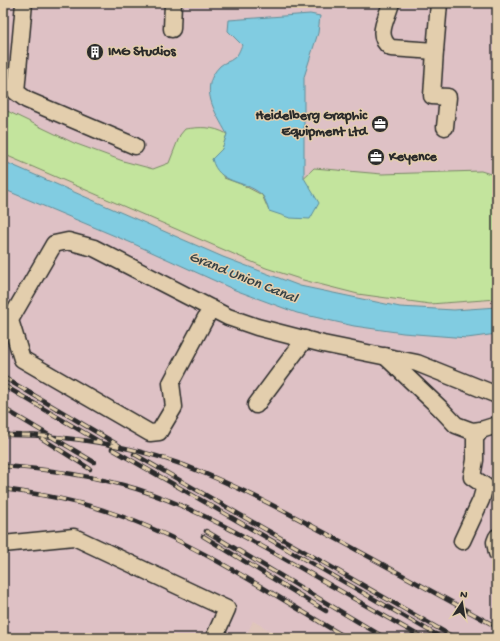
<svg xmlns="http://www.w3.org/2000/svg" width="500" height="641" font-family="'Gochi Hand',sans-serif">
  <rect width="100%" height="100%" fill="#e0c6bb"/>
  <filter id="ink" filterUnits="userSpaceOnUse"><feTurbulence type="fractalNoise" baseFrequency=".025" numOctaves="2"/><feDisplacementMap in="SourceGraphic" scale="8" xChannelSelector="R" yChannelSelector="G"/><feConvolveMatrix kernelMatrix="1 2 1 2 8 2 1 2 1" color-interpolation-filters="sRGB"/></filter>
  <g filter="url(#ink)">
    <!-- built -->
    <g fill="#dec1c5">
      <path d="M3 3H497V293L461 297 74 143 3 109Z"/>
      <path d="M3 189 134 244 235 290 297 313 354 326 403 333 467 338 497 334V638H283L253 621 245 638H3Z"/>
    </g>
    <!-- green -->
    <path fill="#c3e49d" stroke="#778864" d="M3 109 74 143 123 161 153 169 169 163 180 135 185 129C200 127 213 126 227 134L222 149 212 159 224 178 243 185 262 195 269 211 314 168 382 174 481 171 497 176V299L430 304 358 294 303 280 266 268 3 154Z"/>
    <!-- water -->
    <g fill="#81cce1" stroke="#5f8c98">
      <path d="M310 14 320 16 318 33 304 77V178L319 203 310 219 290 218 269 211C267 206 265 197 261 194 243 179 219 185 212 159L222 149 227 134C215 112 198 88 220 66 224 62 230 62 234 58 238 56 240 49 242 45L228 31 229 20Z"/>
      <path d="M3 161 223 257 300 286 400 307 454 310 497 307V334L467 338 403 333 354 326 297 313 235 290 134 244 3 189Z"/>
    </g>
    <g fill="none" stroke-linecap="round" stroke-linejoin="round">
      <!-- minor casing -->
      <g stroke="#2b2b2b" stroke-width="19">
        <g id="minor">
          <path d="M24 3 16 92 27 100 135 146"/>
          <path d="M391 3C387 19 374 36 391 48L435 51 439 3"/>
          <path d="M172 29 173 3"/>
          <path d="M435 51 432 96 448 97 445 127"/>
          <path d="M211 308 171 383 174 407 159 432 150 433 22 359 10 320 54 244 68 241 94 248 228 317 257 327 323 344 417 363 497 395"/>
          <path d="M385 356 440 408 456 425 472 431 481 430"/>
          <path d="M256 405 305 339"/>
          <path d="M497 537 495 542 497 553"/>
          <path d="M462 541 481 500 485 486 472 477 475 460V438L481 430 497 425"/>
          <path d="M3 544 74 537 227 609 214 638"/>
        </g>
      </g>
      <!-- minor -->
      <use href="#minor" stroke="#e3cead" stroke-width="16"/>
      <!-- rail casing -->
      <g stroke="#2b2b2b" stroke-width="4.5">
        <g id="rail">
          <path d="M3 377 120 446"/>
          <path d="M3 385 100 442"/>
          <path d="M3 408 94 462"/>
          <path d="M3 435C70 434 144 447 206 474 254 494 299 519 344 543 395 571 446 599 497 627"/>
          <path d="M41 438 90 469"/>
          <path d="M112 449 442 638"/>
          <path d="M134 454 455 638"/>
          <path d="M3 466C48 469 94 476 137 489 194 507 247 538 299 567 340 591 381 614 423 638"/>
          <path d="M3 489C41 494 79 501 115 514 196 542 273 595 347 638"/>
          <path d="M206 531 385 638"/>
          <path d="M203 536 326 611"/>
        </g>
      </g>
      <!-- rail -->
      <use href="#rail" stroke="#e3cead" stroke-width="3" stroke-dasharray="9" stroke-linecap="butt"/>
    </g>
  </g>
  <!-- icons -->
  <defs>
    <g id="building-disc" transform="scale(0.9)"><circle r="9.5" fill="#2b2b2b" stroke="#e3cead"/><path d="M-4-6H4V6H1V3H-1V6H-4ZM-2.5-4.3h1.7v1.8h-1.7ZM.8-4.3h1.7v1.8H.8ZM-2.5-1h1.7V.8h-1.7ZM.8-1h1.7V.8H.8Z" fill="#fff"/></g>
    <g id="office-disc" transform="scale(0.9)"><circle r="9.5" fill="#2b2b2b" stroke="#e3cead"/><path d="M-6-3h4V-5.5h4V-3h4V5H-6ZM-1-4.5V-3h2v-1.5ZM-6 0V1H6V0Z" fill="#fff"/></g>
  </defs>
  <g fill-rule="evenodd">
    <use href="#building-disc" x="95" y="52"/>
    <use href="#office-disc" x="380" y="124"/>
    <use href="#office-disc" x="376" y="157"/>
  </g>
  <g text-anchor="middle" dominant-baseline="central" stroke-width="3" stroke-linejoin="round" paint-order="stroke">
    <!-- poi labels -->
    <g font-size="14" font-weight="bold" fill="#2b2b2b" stroke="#e3cead" text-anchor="start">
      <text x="108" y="52">IMG Studios</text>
      <text x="367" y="116" text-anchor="end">Heidelberg Graphic<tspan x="367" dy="16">Equipment Ltd</tspan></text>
      <text x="389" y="157">Keyence</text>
    </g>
    <!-- water labels -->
    <g font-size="15" font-style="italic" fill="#384346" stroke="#e3cead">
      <text transform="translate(243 278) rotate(22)">Grand Union Canal</text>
    </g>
  </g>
  <!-- margin -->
  <rect width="500" height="641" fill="none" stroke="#e3cead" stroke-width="16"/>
  <rect x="8" y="8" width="484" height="625" fill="none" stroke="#2b2b2b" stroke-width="1.5" filter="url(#ink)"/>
  <!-- north arrow -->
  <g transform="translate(462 603) rotate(12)" stroke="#e3cead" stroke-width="3" paint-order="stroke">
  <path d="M0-3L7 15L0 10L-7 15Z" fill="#2b2b2b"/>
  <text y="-6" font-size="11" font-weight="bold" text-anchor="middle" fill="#2b2b2b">N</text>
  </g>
</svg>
